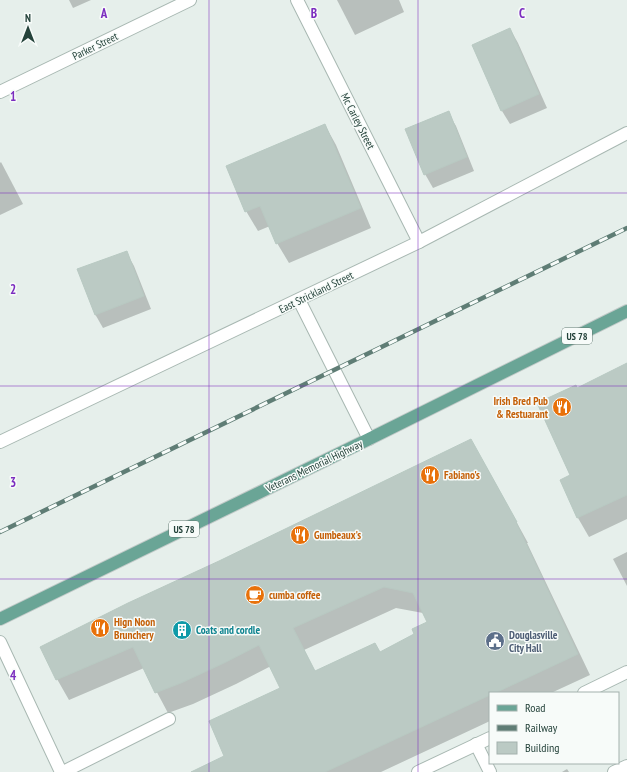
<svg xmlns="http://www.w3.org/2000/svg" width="627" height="772" font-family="'PT Sans Narrow',sans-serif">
  <rect width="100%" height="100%" fill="#e6efeb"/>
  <!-- shadow -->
  <g fill="#0003" fill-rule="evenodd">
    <path d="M69 0H91L73 8Z"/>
    <path d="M337 0H399L404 12 355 35Z"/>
    <path d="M510 29 518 43 547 108 510 124 502 111 473 46Z"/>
    <path d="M448 113 456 126 474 171 433 188 425 174Z"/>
    <path d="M325 125 336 145 371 228 289 263 277 243 270 226 258 231 246 211Z"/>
    <path d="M1 162 23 204 0 215V163Z"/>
    <path d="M126 252 134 266 151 309 103 328 95 314Z"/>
    <path d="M627 365V519L589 537 578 518 572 475 577 389Z"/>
    <path d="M483 461 528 543H527L590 675 551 693H490V721L381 772H193L225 756 281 688 271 666 236 684 193 704 168 713 144 668 69 700 57 679ZM396 608 423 613 428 622 416 635 380 654 315 672 304 650Z"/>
    <path d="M627 552V586L613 559Z"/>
    <path d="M567 769 569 772H562Z"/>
  </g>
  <!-- building -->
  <g fill="#bbcac4" stroke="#b8c9c2" fill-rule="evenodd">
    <path d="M510 28 539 94 501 111 472 45Z"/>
    <path d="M449 111 467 157 424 175 405 129Z"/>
    <path d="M325 124 361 208 276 244 260 206 245 212 226 166Z"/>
    <path d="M127 251 144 296 95 315 77 269Z"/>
    <path d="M627 363V495L577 518 560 480 570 475 537 403 576 385 577 388Z"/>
    <path d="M471 439 517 522H516L578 654 495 693H490V695L325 772H191L224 756 209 721 280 688 259 645 224 663 181 683 155 693 133 647 56 680 40 647 128 603 219 561ZM384 587 413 593 427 622 412 629 414 634 380 652 375 643 315 671 293 628Z"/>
  </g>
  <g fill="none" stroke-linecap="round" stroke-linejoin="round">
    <!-- service casing -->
    <g stroke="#a8b8b2" stroke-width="14">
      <g id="service">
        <path d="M476 744 490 772"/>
        <path d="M63 772 169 719"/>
        <path d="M614 772 627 766"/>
      </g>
    </g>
    <!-- minor casing -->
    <g stroke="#a8b8b2" stroke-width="14">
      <g id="minor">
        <path d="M297 0 419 242"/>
        <path d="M0 92 190 0"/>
        <path d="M299 300 369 439"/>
        <path d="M0 442 419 242 627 133"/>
        <path d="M0 642 61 772"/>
        <path d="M584 693 627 672"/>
        <path d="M418 772 490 738"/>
      </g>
    </g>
    <!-- primary casing -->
    <g stroke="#c2cac8" stroke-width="14">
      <path id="primary" d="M0 619 369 439 627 311"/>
    </g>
    <!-- service -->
    <use href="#service" stroke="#fff" stroke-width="12"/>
    <!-- minor -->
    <use href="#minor" stroke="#fff" stroke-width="12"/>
    <!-- primary -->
    <use href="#primary" stroke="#6aa596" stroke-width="12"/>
    <!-- rail casing -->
    <g stroke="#5f7d75" stroke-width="4.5">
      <path id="rail" d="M0 532 627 228"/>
    </g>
    <!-- rail -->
    <use href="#rail" stroke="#f7fbf9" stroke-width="3" stroke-dasharray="9" stroke-linecap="butt"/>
  </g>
  <!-- grid -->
  <path fill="none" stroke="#7b2cbf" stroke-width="1" stroke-opacity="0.55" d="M209 0V772M418 0V772M0 193H627M0 386H627M0 579H627"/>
  <!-- icons -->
  <defs>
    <g id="restaurant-disc" transform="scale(1)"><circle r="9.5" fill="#e8710a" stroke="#f7fbf9"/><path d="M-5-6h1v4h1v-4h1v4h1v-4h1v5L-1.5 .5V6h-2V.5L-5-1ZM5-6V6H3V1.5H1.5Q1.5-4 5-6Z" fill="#fff"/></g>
    <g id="cafe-disc" transform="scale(1)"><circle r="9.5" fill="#e8710a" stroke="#f7fbf9"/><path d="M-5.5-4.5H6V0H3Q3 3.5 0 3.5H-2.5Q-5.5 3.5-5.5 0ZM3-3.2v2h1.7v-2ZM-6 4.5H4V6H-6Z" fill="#fff"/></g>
    <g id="building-disc" transform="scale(1)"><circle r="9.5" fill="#0f9aa8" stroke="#f7fbf9"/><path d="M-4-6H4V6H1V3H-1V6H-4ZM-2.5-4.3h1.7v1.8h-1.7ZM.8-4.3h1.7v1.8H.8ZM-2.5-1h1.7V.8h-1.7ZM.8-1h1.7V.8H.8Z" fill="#fff"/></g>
    <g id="civic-disc" transform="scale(1)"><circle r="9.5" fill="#5c6f8a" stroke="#f7fbf9"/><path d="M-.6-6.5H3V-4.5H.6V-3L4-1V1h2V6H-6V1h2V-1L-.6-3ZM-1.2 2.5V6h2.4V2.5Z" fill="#fff"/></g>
  </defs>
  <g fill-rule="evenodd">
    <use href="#restaurant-disc" x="562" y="407"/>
    <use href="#restaurant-disc" x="430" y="475"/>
    <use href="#restaurant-disc" x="300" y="535"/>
    <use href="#cafe-disc" x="255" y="595"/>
    <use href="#restaurant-disc" x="100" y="628"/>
    <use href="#building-disc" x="182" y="630"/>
    <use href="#civic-disc" x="495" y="641"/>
  </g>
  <g text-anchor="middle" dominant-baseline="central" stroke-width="3" stroke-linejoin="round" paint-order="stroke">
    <!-- shield labels -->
    <g fill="#f7fbf9" stroke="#637a73" stroke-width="1">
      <rect x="562" y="328" width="30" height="16" rx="3"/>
      <rect x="169" y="521" width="30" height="16" rx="3"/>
    </g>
    <g font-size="10" font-weight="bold" fill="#24423a">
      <text x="577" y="336">US 78</text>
      <text x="184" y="529">US 78</text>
    </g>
    <!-- street labels -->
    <g font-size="11" fill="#24423a" stroke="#f7fbf9">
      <text transform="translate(95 46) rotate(-26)">Parker Street</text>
      <text transform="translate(358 121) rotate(63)">Mc Carley Street</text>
      <text transform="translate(316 292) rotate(-26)">East Strickland Street</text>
      <text transform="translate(314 466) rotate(-26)">Veterans Memorial Highway</text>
    </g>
    <!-- food labels -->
    <g font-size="11" font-weight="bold" fill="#c56008" stroke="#f7fbf9" text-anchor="start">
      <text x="548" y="401" text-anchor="end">Irish Bred Pub<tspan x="548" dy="13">&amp; Restuarant</tspan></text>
      <text x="444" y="475">Fabiano's</text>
      <text x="314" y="535">Gumbeaux's</text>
      <text x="269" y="595">cumba coffee</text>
      <text x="114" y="622">Hign Noon<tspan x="114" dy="13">Brunchery</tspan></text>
    </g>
    <!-- culture labels -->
    <g font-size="11" font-weight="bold" fill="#0d838f" stroke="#f7fbf9" text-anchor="start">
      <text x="196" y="630">Coats and cordle</text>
    </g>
    <!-- service labels -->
    <g font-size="11" font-weight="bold" fill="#4e5e75" stroke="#f7fbf9" text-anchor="start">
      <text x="509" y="635">Douglasville<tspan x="509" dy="13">City Hall</tspan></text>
    </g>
  </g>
  <g font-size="13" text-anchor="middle" font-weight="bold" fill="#7b2cbf" stroke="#f7fbf9" stroke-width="3" stroke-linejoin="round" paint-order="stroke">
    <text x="104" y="18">A</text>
    <text x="314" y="18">B</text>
    <text x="522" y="18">C</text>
    <text x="13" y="101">1</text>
    <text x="13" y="294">2</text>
    <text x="13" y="487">3</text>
    <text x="13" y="680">4</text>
  </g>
  <!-- legend -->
  <rect x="489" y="692" width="130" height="72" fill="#f7fbf9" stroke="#a3b1ad"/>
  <rect x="497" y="705" width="20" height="6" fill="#6aa596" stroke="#a3b1ad"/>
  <text x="525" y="712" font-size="12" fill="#24423a">Road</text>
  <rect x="497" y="725" width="20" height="6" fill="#5f7d75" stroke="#a3b1ad"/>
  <text x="525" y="732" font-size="12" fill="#24423a">Railway</text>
  <rect x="497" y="742" width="20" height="12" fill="#bbcac4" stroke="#a3b1ad"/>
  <text x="525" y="752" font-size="12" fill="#24423a">Building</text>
  <!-- north arrow -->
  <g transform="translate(28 28)" stroke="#f7fbf9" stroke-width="3" paint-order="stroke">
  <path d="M0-3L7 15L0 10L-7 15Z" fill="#24423a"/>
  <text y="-6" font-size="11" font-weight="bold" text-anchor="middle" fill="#24423a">N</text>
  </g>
</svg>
